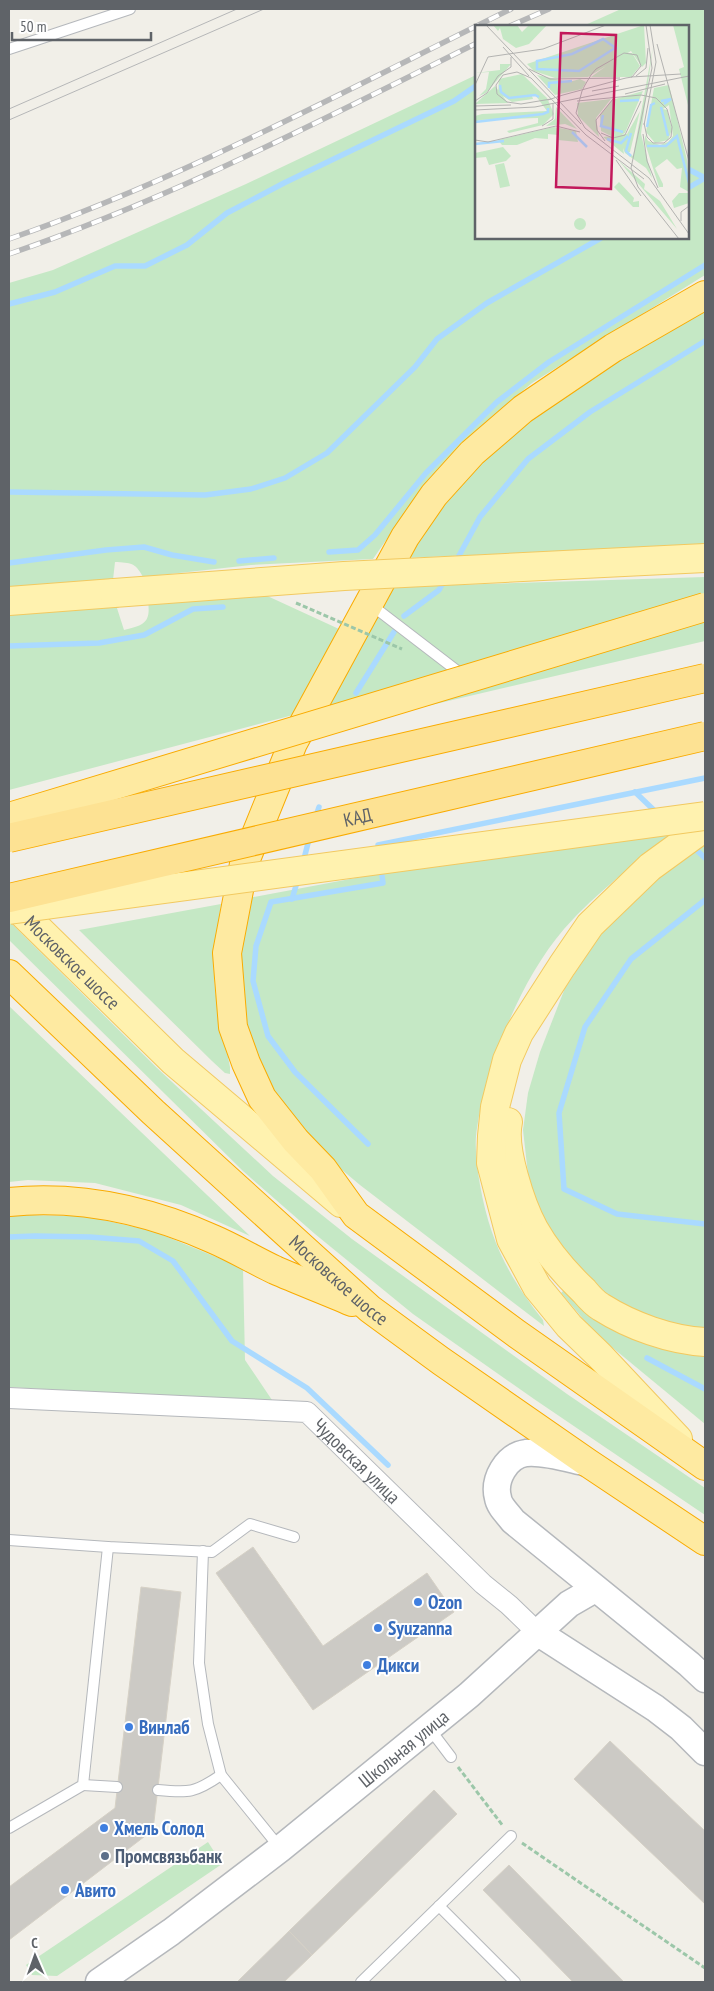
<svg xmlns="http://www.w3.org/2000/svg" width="714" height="1991" font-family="'PT Sans Narrow',sans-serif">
  <rect width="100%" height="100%" fill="#f1efe8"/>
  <!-- green -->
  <g fill="#c5e8c5">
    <path d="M621 9H705V275L532 383 497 412 462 443 427 481 373 559 251 565 143 577C135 562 131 563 115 562L113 580 9 587V283L53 270 246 184 476 75 477 238H688V26H583Z"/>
    <path d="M705 305V545L404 558 445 496 521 422Z"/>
    <path d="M705 577V598L324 708 389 587Z"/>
    <path d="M263 594 339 629 297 714 9 790V614L116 605 124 630C144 625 151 623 148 601Z"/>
    <path d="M705 617V641L414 709Z"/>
    <path d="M675 831C638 862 596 892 564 929 536 962 515 1003 500 1044 491 1072 481 1099 477 1128 474 1146 477 1167 480 1185 490 1241 508 1276 543 1320L544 1326 360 1185 316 1148 256 1066 245 1030 237 979 243 899 393 871Z"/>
    <path d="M705 835V1330L668 1324 632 1310 593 1285 563 1254 542 1221 528 1174 523 1130 528 1093 540 1052 565 988 601 934 651 884Z"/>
    <path d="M221 904 213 957 215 991 230 1067V1074L225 1073 212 1061 79 930Z"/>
    <path d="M9 921 157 1068 273 1176 352 1239 567 1394 705 1488V1515L534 1399 413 1314 315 1234 243 1171 9 940Z"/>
    <path d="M9 1006 250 1236 181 1205 95 1183 28 1180 9 1182Z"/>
    <path d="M21 1215 85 1216 153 1231 243 1268 245 1360 274 1403 9 1387V1216Z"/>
    <path d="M565 1289 705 1351V1424L596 1334 561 1293Z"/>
    <path d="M208 1842 222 1864 57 1976 32 1975 26 1965Z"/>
  </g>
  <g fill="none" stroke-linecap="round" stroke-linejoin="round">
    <!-- stream -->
    <g stroke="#aadaff" stroke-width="5.5">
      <path d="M688 169 705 178"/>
      <path d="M688 188 705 178"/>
      <path d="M9 304 55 292 115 266H145L187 245 227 213 284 183 454 101 477 85"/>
      <path d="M9 492 205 495 251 489 285 478 327 453 415 367 437 339 487 303 601 238"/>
      <path d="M329 552 358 550 375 535 426 473 497 402 549 362 705 265"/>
      <path d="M239 561 274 558"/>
      <path d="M9 563 106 550 144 547 172 555 214 562"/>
      <path d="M455 563 480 517 528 459 590 412 705 341"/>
      <path d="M404 616 439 590 445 579"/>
      <path d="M9 646 99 643 144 635 193 609 223 607"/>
      <path d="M356 693 394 632"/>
      <path d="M635 792 658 814"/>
      <path d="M315 819 319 807"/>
      <path d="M692 846 705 858"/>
      <path d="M379 854 378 845 705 778"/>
      <path d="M303 863 310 835"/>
      <path d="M292 899 298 879"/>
      <path d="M705 900 631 959 585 1027 559 1113 564 1189 617 1214 705 1224"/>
      <path d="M368 1144 295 1072 268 1036 253 981 256 946 271 902 383 883 381 868"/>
      <path d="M9 1237 35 1236 90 1237 139 1241 173 1261 232 1341 307 1388 388 1465"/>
      <path d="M647 1358 705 1389"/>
    </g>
  </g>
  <!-- building -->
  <g fill="#cccac5" stroke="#d6d1c6">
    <path d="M253 1547 323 1646 427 1573 454 1612 313 1710 216 1573Z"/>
    <path d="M141 1587 181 1592 153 1830 9 1940V1887L115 1808Z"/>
    <path d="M610 1741 705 1831V1904L574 1779Z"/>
    <path d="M434 1790 457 1814 312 1955 289 1931Z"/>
    <path d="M509 1865 624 1982H573L483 1890Z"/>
    <path d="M289 1931 312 1955 284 1982H237Z"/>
  </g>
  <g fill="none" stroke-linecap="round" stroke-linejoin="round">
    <!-- service casing -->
    <g stroke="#b5b8bc" stroke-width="12">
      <g id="service">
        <path d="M9 49 130 9"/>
        <path d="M370 604 456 670"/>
        <path d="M9 1540 108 1547 212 1552 250 1524 294 1537"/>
        <path d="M203 1551 199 1663 208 1724 221 1775 280 1848"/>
        <path d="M429 1728 451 1757"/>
        <path d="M83 1785 117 1787"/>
        <path d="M158 1790C189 1793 195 1793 221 1775"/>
        <path d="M9 1828 83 1785 108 1547"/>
        <path d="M439 1906 515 1982"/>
        <path d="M361 1982 511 1836"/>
      </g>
    </g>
    <!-- minor casing -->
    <g stroke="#b5b8bc" stroke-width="22">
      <g id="minor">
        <path id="s1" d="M9 1398 307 1412 483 1584 509 1605 537 1632"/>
      </g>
    </g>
    <!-- tertiary casing -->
    <g stroke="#b5b8bc" stroke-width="29">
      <g id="tertiary">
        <path d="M588 1463C569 1459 545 1451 526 1453 506 1456 493 1480 498 1498 499 1506 508 1514 513 1521L689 1664 705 1679"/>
        <path d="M537 1632 655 1708 681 1728 705 1752"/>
        <path id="s2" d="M99 1982 171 1932 280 1849 469 1695 569 1604 595 1589"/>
      </g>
    </g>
    <!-- primary casing -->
    <g stroke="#f2c960" stroke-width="30">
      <g id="primary">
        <path d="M9 601 114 593"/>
        <path id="s3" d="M9 900 173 1061 341 1203"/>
        <path d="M508 1122C502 1148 521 1205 534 1229 547 1252 565 1273 584 1291 589 1297 594 1303 601 1307 631 1326 670 1340 705 1342"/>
        <path d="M678 1439 600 1356 569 1326 537 1287 511 1239 491 1163 492 1136 495 1107 507 1060 519 1033 562 966 590 925 650 867 705 827"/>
      </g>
    </g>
    <!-- trunk casing -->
    <g stroke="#f9ab00" stroke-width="30">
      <g id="trunk">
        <path d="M705 295 613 348 523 409 472 453 434 495 405 537 293 743 244 864 227 953 233 1027 246 1063 262 1098 296 1141 323 1169 356 1215 517 1334 705 1466"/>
        <path id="s4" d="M9 974 153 1112 370 1309 441 1361 588 1463 705 1541"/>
        <path d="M9 1202C80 1195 148 1210 213 1239 234 1248 254 1260 275 1270 300 1281 327 1291 352 1302"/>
      </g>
    </g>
    <!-- path -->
    <g stroke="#9cc7a9" stroke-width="3" stroke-dasharray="5 2.5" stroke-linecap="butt">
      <path d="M458 1767 503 1826"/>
      <path d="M522 1843 705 1968"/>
    </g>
    <!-- service -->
    <use href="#service" stroke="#fff" stroke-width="10"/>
    <!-- minor -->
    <use href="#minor" stroke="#fff" stroke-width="20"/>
    <!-- tertiary -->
    <use href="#tertiary" stroke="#fff" stroke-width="26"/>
    <!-- primary -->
    <use href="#primary" stroke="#fff2af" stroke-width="28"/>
    <!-- trunk -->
    <use href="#trunk" stroke="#feeaa1" stroke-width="28"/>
    <!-- tram -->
    <g stroke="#b6b7b8" stroke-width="1">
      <path d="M9 109 237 9"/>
      <path d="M9 120 264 9"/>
    </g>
    <!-- rail casing -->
    <g stroke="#b6b7b8" stroke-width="5.5">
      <g id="rail">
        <path d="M510 26 549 9"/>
        <path d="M9 239C183 179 346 90 511 9"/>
        <path d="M9 254C171 199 323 119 477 43"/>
      </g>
    </g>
    <!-- rail -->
    <use href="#rail" stroke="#fff" stroke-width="4" stroke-dasharray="11" stroke-linecap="butt"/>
    <!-- primary-bridge casing -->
    <g stroke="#f2c960" stroke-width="30" stroke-linecap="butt">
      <g id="primary-bridge">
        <path d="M114 593 344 576 705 558"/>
        <path d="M9 910 705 816"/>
      </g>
    </g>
    <!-- trunk-bridge casing -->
    <g stroke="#f9ab00" stroke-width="30" stroke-linecap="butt">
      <path id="trunk-bridge" d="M9 817 705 607"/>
    </g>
    <!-- motorway-bridge casing -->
    <g stroke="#f9ab00" stroke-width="30" stroke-linecap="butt">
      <g id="motorway-bridge">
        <path d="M9 838 705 678"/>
        <path id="s5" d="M9 898 705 736"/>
      </g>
    </g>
    <!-- path-bridge -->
    <path stroke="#9cc7a9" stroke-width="3" stroke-dasharray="5 2.5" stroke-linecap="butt" d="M296 603 402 649"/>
    <!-- primary-bridge -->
    <use href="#primary-bridge" stroke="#fff2af" stroke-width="28"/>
    <!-- trunk-bridge -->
    <use href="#trunk-bridge" stroke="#feeaa1" stroke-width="28"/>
    <!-- motorway-bridge -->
    <use href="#motorway-bridge" stroke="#fde293" stroke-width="28"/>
  </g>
  <!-- markers -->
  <g fill="#3f7fe0" stroke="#fff" stroke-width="2">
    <circle cx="418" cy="1602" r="5"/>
    <circle cx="378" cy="1628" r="5"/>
    <circle cx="367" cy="1665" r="5"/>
    <circle cx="129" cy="1727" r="5"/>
    <circle cx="104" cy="1828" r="5"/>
    <circle cx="65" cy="1890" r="5"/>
  </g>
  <circle fill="#5c6f8a" stroke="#fff" stroke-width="2" cx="105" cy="1856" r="5"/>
  <g text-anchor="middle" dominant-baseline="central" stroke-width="4" stroke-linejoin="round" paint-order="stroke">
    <!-- street labels -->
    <g font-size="19" fill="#5f6368" stroke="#fff">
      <text stroke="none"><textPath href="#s5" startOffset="358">КАД</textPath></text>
      <text stroke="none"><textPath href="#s3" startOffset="89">Московское шоссе</textPath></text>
      <text stroke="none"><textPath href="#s4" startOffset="450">Московское шоссе</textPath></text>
      <text stroke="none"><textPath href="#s1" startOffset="368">Чудовская улица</textPath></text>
      <text stroke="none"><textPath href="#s2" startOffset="384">Школьная улица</textPath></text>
    </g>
    <!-- shop labels -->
    <g font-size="19" font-weight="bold" fill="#366cbe" stroke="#fff" text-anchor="start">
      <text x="428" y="1602">Ozon</text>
      <text x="388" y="1628">Syuzanna</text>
      <text x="377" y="1665">Дикси</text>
      <text x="139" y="1727">Винлаб</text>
      <text x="114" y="1828">Хмель Солод</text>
      <text x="75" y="1890">Авито</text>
    </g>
    <!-- service labels -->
    <g font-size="19" font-weight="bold" fill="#4e5e75" stroke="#fff" text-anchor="start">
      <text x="115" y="1856">Промсвязьбанк</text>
    </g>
  </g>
  <!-- overview -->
  <g transform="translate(475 25)">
    <rect width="214" height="214" fill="#f1efe8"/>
    <path d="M18 0H42L47 7 54 0H72L54 19 41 23 28 14 25 3 23 6ZM169 0 171 38 167 42 156 26 113 52 80 53 59 46 52 39ZM198 0H214V84L204 44 209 42ZM178 22 166 109 177 153 171 143 150 128 148 123 149 129 128 112 152 109 165 86 155 127H152L158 131ZM149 28H157L165 41 156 52H116ZM25 39H36L11 68 4 71 11 64 14 47 0 48 25 45ZM47 49 72 73 79 89 68 100 34 108 32 106 63 98V93L4 95 0 99V91L7 89 72 86 61 71H57L58 74 37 77 23 68 24 54ZM62 50 94 57 105 54 111 57 107 64 80 70ZM194 60 212 135 214 167 205 162 207 143 202 144 192 134 180 143 188 159V162H184L170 118V110L173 116 185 120 193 117 198 111 194 80 188 84 192 85 197 104 193 115 180 118 171 107 179 63ZM20 61 33 78 0 79ZM168 66 150 108 140 113 126 106 125 90 137 75ZM136 74 121 93 124 112 103 91 102 78ZM81 82 102 104 90 99 71 101 80 94ZM79 102 101 106 103 117 83 115V110L73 109V114L60 113 42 120H27L23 115ZM28 122 36 131 31 136 14 140 11 132 0 133V128ZM144 136 170 159 169 164 185 176 202 204ZM29 138 35 161 25 163 20 140ZM144 157 159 173 158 177 164 176V182H158L139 162ZM204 168H214V178L199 183 197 176ZM99 199a6 6 0 1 1 12 0a6 6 0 1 1-12 0Z" fill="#c5e8c5"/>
    <path fill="none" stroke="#aadaff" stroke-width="2.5" d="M140 23 104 46 62 44V36L97 29 128 14 142 24M25 60 26 67 34 73 60 70 64 72M74 63V58L97 56M145 76 164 75M186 76 196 74 189 79M186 82 193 111M128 90 126 101 148 107M0 97 68 89 73 87V83M172 102 176 80 180 78M97 107 112 122M156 108 151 126 156 131M132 114 146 118 153 111M0 119 29 116M172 121H191L202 111 214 158"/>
    <path fill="none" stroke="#b3b3b1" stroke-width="1" d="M11 0 106 99M171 0 177 43 156 143 163 162 204 214M182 19 214 136M28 22 54 51M54 44 75 54 145 53M161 51 171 43 173 23M156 52 206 49M0 60 13 32 68 24 131 0M117 66 144 61M150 69 190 59M73 75 88 70 147 54 151 53 157 52 166 41 162 30 149 28 121 44 116 50 110 60 107 66 101 88 110 103 174 153 214 209M0 76 12 68 23 51 36 42V32M102 76 166 70 181 73 192 84 197 102 196 112 189 118H178L172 112 169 98M46 79 32 77 22 69 21 60 28 50 42 47 56 53 111 110 169 154M46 79 76 74M0 81 36 80M0 85 60 82 214 51M169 100 181 37 175 0M67 101 78 94V78M126 108 138 113 150 110 166 76M168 109 172 136 183 163M0 115 13 117 81 101 105 107M130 116 122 105 121 95 138 74M141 135 166 171M206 196V187L214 181"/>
    <path fill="#c2185b" fill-opacity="0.15" stroke="#c2185b" stroke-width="2.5" d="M86 8 141 10 136 164 81 162Z"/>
    <rect width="214" height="214" fill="none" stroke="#5f6368" stroke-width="2.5"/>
  </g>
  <!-- border -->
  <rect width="714" height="1991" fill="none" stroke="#5f6368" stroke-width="20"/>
  <!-- north arrow -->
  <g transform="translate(35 1956) rotate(358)" stroke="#ffffff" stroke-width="4" paint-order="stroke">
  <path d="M0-4L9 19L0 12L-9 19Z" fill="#5f6368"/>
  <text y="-8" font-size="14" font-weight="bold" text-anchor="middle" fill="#5f6368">С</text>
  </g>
  <!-- scale -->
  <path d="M12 32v8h139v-8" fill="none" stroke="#5f6368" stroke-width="2.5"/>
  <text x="20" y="32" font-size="15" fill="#5f6368" stroke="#ffffff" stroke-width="4" paint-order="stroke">50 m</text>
</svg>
